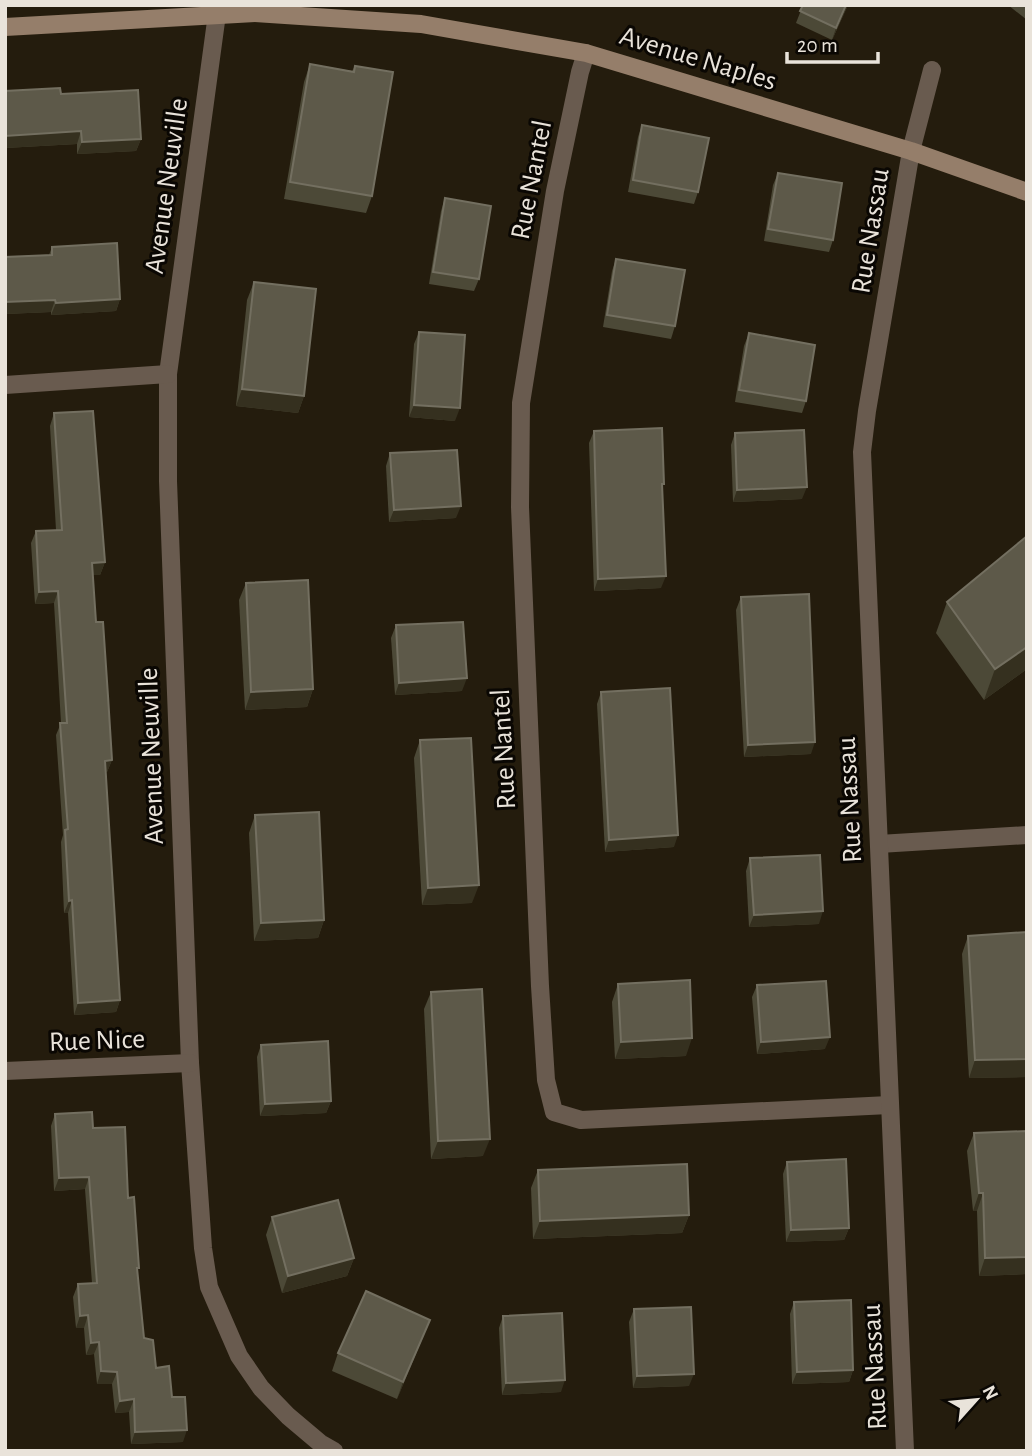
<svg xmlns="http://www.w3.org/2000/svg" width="1032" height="1456" font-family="'Alegreya Sans',sans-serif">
  <rect width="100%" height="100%" fill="#241c0d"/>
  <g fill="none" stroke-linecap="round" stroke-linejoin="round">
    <!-- street -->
    <g stroke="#695b4f" stroke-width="18">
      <path d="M217 14 168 374V481L190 1063 203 1248 209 1287 239 1356 261 1388 288 1416 320 1443 334 1451"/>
      <path d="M586 53 580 72 555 191 521 403 520 507 540 986 546 1080 554 1112 581 1120 889 1105"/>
      <path d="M5 385 168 374"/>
      <path d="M879 844 1027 835"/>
      <path d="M5 1071 190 1063"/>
      <path d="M905 1451 862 452 867 411 911 151 932 70"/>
    </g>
    <!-- secondary -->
    <path stroke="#957e6a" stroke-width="18" d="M5 27 255 13 421 24 586 53 911 151 1027 192"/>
  </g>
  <!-- wall -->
  <g fill="#4c4937">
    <path d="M803 5H848L832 40 796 23Z"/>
    <path d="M1008 5H1027V20Z"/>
    <path d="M310 64 352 71 355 66 372 196 366 213 284 199 304 82Z"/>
    <path d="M5 91 61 94 141 139 136 151 77 154V144L5 148Z"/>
    <path d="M642 125 698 192 694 204 628 192 638 137Z"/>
    <path d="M778 173 833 240 829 252 764 241 773 185Z"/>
    <path d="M445 198 479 279 474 291 429 284 441 211Z"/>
    <path d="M52 247 120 299 116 311 51 315V312L5 314V257L49 255Z"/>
    <path d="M616 259 675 326 671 339 603 327 612 271Z"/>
    <path d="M254 282 304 396 298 413 236 406 247 300Z"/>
    <path d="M419 332 455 421 409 417 414 344Z"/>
    <path d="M749 333 806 401 802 413 735 402 744 346Z"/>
    <path d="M54 413 105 562 100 575H93L96 622 112 760 107 772H106L120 1000 116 1012 74 1015 68 913H64L61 842 63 835 56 735 61 723 54 603 35 604 31 543 36 531 56 530 50 426Z"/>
    <path d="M594 431 662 489 661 588 594 591 589 443Z"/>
    <path d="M735 433 802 499 733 502 731 445Z"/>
    <path d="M390 453 456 518 389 522 386 466Z"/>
    <path d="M246 583 313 689 307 707 245 710 239 600Z"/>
    <path d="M741 597 811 754 744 757 736 610Z"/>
    <path d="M947 602 1027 669 984 700 936 633Z"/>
    <path d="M396 625 462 691 395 695 391 638Z"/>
    <path d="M601 692 674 847 605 852 597 704Z"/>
    <path d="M420 740 472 903 422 905 414 758Z"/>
    <path d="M255 815 324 920 318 938 254 941 249 833Z"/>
    <path d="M750 858 819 924 749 927 746 871Z"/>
    <path d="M1027 932V1077L969 1078 962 954 968 936Z"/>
    <path d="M618 984 686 1056 615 1059 612 1002Z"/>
    <path d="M757 985 825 1049 757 1054 752 997Z"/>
    <path d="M431 992 483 1156 431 1159 424 1009Z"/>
    <path d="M261 1045 331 1101 326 1113 260 1116 257 1057Z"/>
    <path d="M55 1114 93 1128 128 1198 144 1338 156 1368 172 1397 183 1442 131 1444 129 1412 115 1413 112 1384H97L94 1354 86 1355 84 1328H76L73 1297 78 1284 92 1283 85 1189 54 1191 51 1126Z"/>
    <path d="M1027 1131V1274L979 1276 977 1211H973L967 1151 974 1133Z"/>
    <path d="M787 1162 849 1228 844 1240 786 1242 783 1174Z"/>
    <path d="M538 1170 689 1215 682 1233 533 1239 531 1188Z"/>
    <path d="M272 1217 354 1258 347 1276 282 1293 266 1235Z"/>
    <path d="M794 1302 853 1370 849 1382 792 1384 790 1314Z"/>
    <path d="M634 1309 689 1386 633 1388 629 1322Z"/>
    <path d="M503 1316 561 1392 502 1395 499 1328Z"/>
    <path d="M430 1320 423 1337 397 1399 332 1371 338 1353Z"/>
  </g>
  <!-- shaded-wall -->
  <g fill="#35301f">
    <path d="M846 5H848L832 40 836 28Z"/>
    <path d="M81 131 77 144 5 148V136Z"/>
    <path d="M141 139 136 151 77 154 82 142Z"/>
    <path d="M120 299 116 311 51 315 56 303Z"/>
    <path d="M55 300 51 312 5 314V302Z"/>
    <path d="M242 389 304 396 298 413 236 406Z"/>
    <path d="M414 405 460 408 455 421 409 417Z"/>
    <path d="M807 487 802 499 733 502 737 490Z"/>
    <path d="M461 506 456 518 389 522 394 510Z"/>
    <path d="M105 562 100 575H88L92 563Z"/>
    <path d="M666 576 661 588 594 591 598 579Z"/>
    <path d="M58 591 54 603 35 604 39 592Z"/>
    <path d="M1027 647V669L984 700 995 669Z"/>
    <path d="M467 678 462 691 395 695 399 683Z"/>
    <path d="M313 689 307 707 245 710 251 692Z"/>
    <path d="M815 742 811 754 744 757 748 745Z"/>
    <path d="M112 760 107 772 101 773 105 761Z"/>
    <path d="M678 835 674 847 605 852 609 840Z"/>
    <path d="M479 885 472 903 422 905 428 888Z"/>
    <path d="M72 900 68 913H64L69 901Z"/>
    <path d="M823 911 819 924 749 927 754 915Z"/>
    <path d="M324 920 318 938 254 941 261 923Z"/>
    <path d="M120 1000 116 1012 74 1015 78 1003Z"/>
    <path d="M830 1037 825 1049 757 1054 761 1042Z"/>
    <path d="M692 1038 686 1056 615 1059 621 1042Z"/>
    <path d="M1027 1059V1077L969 1078 975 1060Z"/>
    <path d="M331 1101 326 1113 260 1116 265 1104Z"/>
    <path d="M490 1139 483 1156 431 1159 438 1141Z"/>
    <path d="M89 1177 85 1189 54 1191 59 1178Z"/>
    <path d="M979 1193H983L977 1211H973Z"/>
    <path d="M689 1215 682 1233 533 1239 540 1221Z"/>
    <path d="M849 1228 844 1240 786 1242 791 1230Z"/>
    <path d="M1027 1257V1274L979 1276 985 1258Z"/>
    <path d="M354 1258 347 1276 282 1293 288 1276Z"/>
    <path d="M88 1315 84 1328H76L80 1316Z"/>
    <path d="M430 1320 423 1337 397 1399 403 1382Z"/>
    <path d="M99 1342 94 1354 86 1355 91 1343Z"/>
    <path d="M853 1370 849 1382 792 1384 797 1372Z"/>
    <path d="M101 1371 117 1372 112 1384H97Z"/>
    <path d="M694 1374 689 1386 633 1388 637 1376Z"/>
    <path d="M565 1380 561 1392 502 1395 506 1383Z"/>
    <path d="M134 1399 129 1412 115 1413 120 1401Z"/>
    <path d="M187 1430 183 1442 131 1444 135 1432Z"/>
  </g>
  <!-- building -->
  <g fill="#5d5949" stroke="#736f60" stroke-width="2">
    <path d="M803 5H846L836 28 800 11Z"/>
    <path d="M310 64 354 72 355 66 393 72 372 196 290 182Z"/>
    <path d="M60 88 61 94 138 90 141 139 82 142 81 131 5 136V91Z"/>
    <path d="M642 125 709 138 698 192 633 180Z"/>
    <path d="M778 173 842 183 833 240 768 229Z"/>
    <path d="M445 198 491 206 479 279 433 272Z"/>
    <path d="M117 243 120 299 56 303 55 300 5 302V257L52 255V247Z"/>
    <path d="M616 259 685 270 675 326 607 315Z"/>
    <path d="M254 282 316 289 304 396 242 389Z"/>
    <path d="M419 332 465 335 460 408 414 405Z"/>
    <path d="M749 333 815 345 806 401 739 390Z"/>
    <path d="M93 411 105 562 92 563 96 622H103L108 696 112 760 105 761 120 1000 78 1003 72 900 69 901 65 830 68 829 60 723H67L58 591 39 592 36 531 62 530 54 413Z"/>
    <path d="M662 428 664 484H662L666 576 598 579 594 431Z"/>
    <path d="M804 430 807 487 737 490 735 433Z"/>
    <path d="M457 450 461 506 394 510 390 453Z"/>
    <path d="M1027 536V647L995 669 947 602Z"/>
    <path d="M308 580 313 689 251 692 246 583Z"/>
    <path d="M809 594 815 742 748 745 741 597Z"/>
    <path d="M463 622 467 678 399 683 396 625Z"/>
    <path d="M670 688 678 835 609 840 601 692Z"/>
    <path d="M471 738 479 885 428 888 420 740Z"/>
    <path d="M319 812 324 920 261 923 255 815Z"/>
    <path d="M820 855 823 911 754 915 750 858Z"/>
    <path d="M1027 932V1059L975 1060 968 936Z"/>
    <path d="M690 980 692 1038 621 1042 618 984Z"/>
    <path d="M826 981 830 1037 761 1042 757 985Z"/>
    <path d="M482 989 490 1139 438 1141 431 992Z"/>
    <path d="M328 1041 331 1101 265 1104 261 1045Z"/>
    <path d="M92 1112 93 1128 125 1127 128 1198 134 1197 139 1268H137L144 1338 153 1340 156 1368 169 1366 172 1397H185L187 1430 135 1432 134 1399 120 1401 117 1372 101 1371 99 1342 91 1343 88 1315 80 1316 78 1284 97 1283 89 1177 59 1178 55 1114Z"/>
    <path d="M1027 1131V1257L985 1258 983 1193H979L974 1133Z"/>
    <path d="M846 1159 849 1228 791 1230 787 1162Z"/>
    <path d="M687 1164 689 1215 540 1221 538 1170Z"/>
    <path d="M338 1200 354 1258 288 1276 272 1217Z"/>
    <path d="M366 1291 430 1320 403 1382 338 1353Z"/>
    <path d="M851 1300 853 1370 797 1372 794 1302Z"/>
    <path d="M691 1307 694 1374 637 1376 634 1309Z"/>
    <path d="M562 1313 565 1380 506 1383 503 1316Z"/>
  </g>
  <g text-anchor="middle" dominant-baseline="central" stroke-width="6" stroke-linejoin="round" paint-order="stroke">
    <!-- street labels -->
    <g font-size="28" fill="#e9e3da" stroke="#0a0703">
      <text transform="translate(698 59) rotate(17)">Avenue Naples</text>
      <text transform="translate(532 180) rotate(-79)">Rue Nantel</text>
      <text transform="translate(167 186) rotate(-82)">Avenue Neuville</text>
      <text transform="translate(871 231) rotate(-81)">Rue Nassau</text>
      <text transform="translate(504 749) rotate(-93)">Rue Nantel</text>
      <text transform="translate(152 756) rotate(-92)">Avenue Neuville</text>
      <text transform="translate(850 800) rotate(-93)">Rue Nassau</text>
      <text transform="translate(97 1041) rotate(-2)">Rue Nice</text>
      <text transform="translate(875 1367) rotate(-93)">Rue Nassau</text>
    </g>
  </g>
  <!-- border -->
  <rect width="1032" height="1456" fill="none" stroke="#e9e3da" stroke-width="14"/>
  <!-- north arrow -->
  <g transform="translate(976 1400) rotate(63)" stroke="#0a0703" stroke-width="5" paint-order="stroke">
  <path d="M0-5L12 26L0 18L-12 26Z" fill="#e9e3da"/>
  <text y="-10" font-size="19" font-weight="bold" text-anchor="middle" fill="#e9e3da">N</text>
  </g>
  <!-- scale -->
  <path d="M787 52v10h91v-10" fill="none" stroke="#e9e3da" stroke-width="3.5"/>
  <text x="797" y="52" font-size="21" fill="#e9e3da" stroke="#0a0703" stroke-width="5" paint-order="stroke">20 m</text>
</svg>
